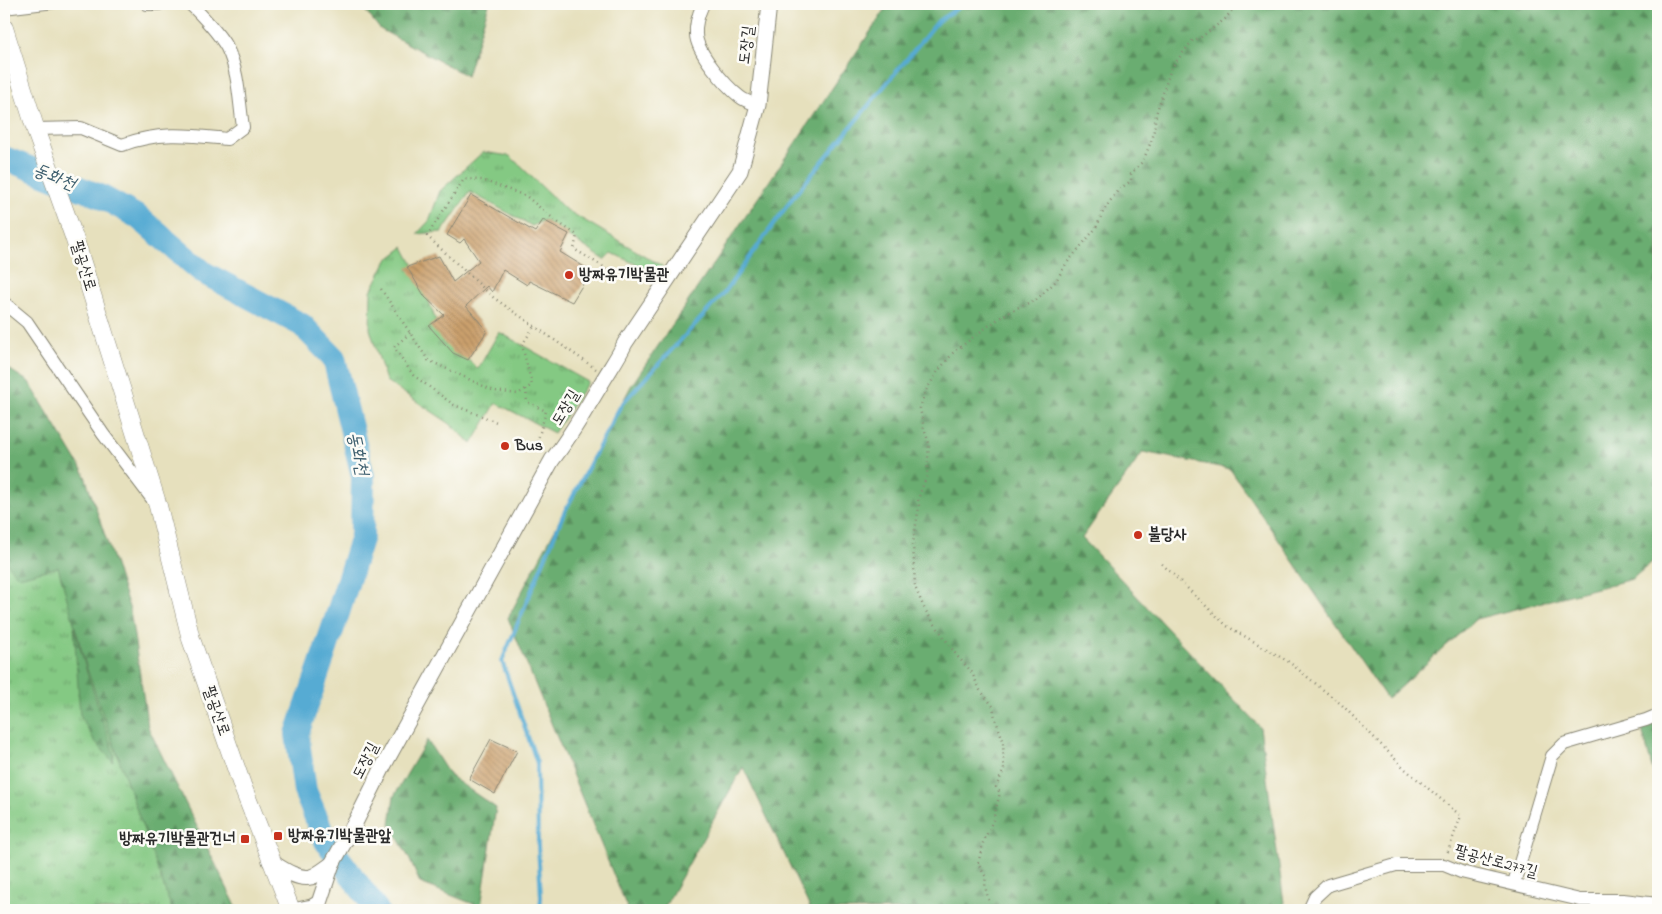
<svg xmlns="http://www.w3.org/2000/svg" width="1662" height="914" font-family="'Indie Flower','Poor Story',sans-serif">
  <defs>
    <pattern id="forest-firs" width="22" height="20" patternUnits="userSpaceOnUse" patternTransform="scale(1.25)"><rect width="22" height="20" fill="#6bad71"/><path d="M5 1l3.5 6h-7zM16 11l3.5 6h-7z" fill="#588d5d"/></pattern>
    <pattern id="park-tufts" width="24" height="20" patternUnits="userSpaceOnUse" patternTransform="scale(1.25)"><rect width="24" height="20" fill="#84c983"/><path d="M3 7l-1-3M5 7V3M7 7l1-3M15 17l-1-3M17 17v-4M19 17l1-3" fill="none" stroke="#6ca36b"/></pattern>
    <pattern id="building-back-hatch" width="6" height="6" patternUnits="userSpaceOnUse" patternTransform="scale(1.25)"><rect width="6" height="6" fill="#cba06d"/><path d="M-1 5l2 2M0 0l6 6M5-1l2 2" fill="none" stroke="#a5835a"/></pattern>
  </defs>
  <rect width="100%" height="100%" fill="#fdfcf7"/>
  <filter id="ink" filterUnits="userSpaceOnUse"><feTurbulence type="fractalNoise" baseFrequency=".02" numOctaves="2"/><feDisplacementMap in="SourceGraphic" scale="10" xChannelSelector="R" yChannelSelector="G"/><feConvolveMatrix kernelMatrix="1 2 1 2 8 2 1 2 1" color-interpolation-filters="sRGB"/></filter>
  <filter id="wash" filterUnits="userSpaceOnUse"><feTurbulence type="fractalNoise" baseFrequency=".0096" numOctaves="4" result="noise"/><feDisplacementMap in="SourceGraphic" scale="20" xChannelSelector="R" yChannelSelector="G"/><feGaussianBlur stdDeviation="1.12" result="paint"/><feColorMatrix in="noise" values="0 0 0 0 0 0 0 0 0 0 0 0 0 0 0 0 0 1.4 0 .05"/><feComposite in="paint" operator="in"/></filter>
  <g filter="url(#wash)">
    <rect width="100%" height="100%" fill="#e6e0bd"/>
    <!-- forest -->
    <g fill="url(#forest-firs)" stroke="#4b6c4e">
      <path d="M360 4H489L467 76 380 29Z"/>
      <path d="M889 4H1658V557L1632 579 1476 619 1387 699 1230 469 1143 452 1082 538 1260 727 1285 910H811L743 767 663 910H628L508 618 631 386Z"/>
      <path d="M4 366 29 382 84 473 130 610 148 727 238 910H4Z"/>
      <path d="M1658 710V790L1640 722Z"/>
      <path d="M427 740 450 776 496 808 481 907 420 883 409 858 390 824 394 796Z"/>
    </g>
    <!-- park -->
    <g fill="url(#park-tufts)" stroke="#587a57" fill-rule="evenodd">
      <path d="M483 152 510 156 565 209 662 266 659 275 612 253 605 260 544 220 532 226 470 192 442 232 417 234 429 221 440 191Z"/>
      <path d="M404 247 421 279 438 327 454 347 478 369 499 332 588 382 554 433 496 403 472 444 449 423 386 381 370 329 371 291 387 260Z"/>
      <path d="M4 556 10 568 19 577 58 567 87 669 172 910H4ZM74 627 88 676 114 754 113 762 94 740 80 715Z"/>
    </g>
    <g fill="none" stroke-linecap="round" stroke-linejoin="round">
      <!-- stream -->
      <path stroke="#57abd3" stroke-width="4" d="M540 910 541 897 538 846 537 763 502 661 563 515 621 405 724 293 794 196 938 21 964 4"/>
      <!-- river -->
      <path stroke="#57abd3" stroke-width="24" d="M4 158 102 197 138 217 204 273 302 325 334 358 363 476 362 536 338 613 297 734 305 791 326 841 377 910"/>
    </g>
    <g id="blocks">
      <!-- building -->
      <g fill="url(#building-back-hatch)">
        <path d="M471 195 535 232 543 220 569 234 560 252 591 271 572 302 529 281 527 285 503 270 492 292 487 286 466 306 487 331 468 360 453 353 429 326 444 315 425 297 407 267 439 256 453 282 479 261 464 239 460 243 447 235Z"/>
        <path d="M491 739 517 751 495 794 469 779Z"/>
      </g>
    </g>
  </g>
  <g filter="url(#ink)">
    <use href="#blocks" fill-opacity="0" stroke="#888674" stroke-width="1"/>
    <g fill="none" stroke-linecap="round" stroke-linejoin="round">
      <!-- service casing -->
      <g stroke="#888674" stroke-width="8">
        <path id="service" d="M4 11 63 4"/>
      </g>
      <!-- minor casing -->
      <g stroke="#888674" stroke-width="14">
        <g id="minor">
          <path d="M147 4H159"/>
          <path d="M703 4C699 13 695 24 696 34 696 52 726 86 740 97 745 101 752 103 758 105"/>
          <path d="M35 129 81 128 122 145C160 131 188 135 227 139L243 127C239 101 239 72 227 48 220 35 201 14 190 4"/>
          <path d="M4 303 27 322 103 434 153 500"/>
          <path d="M1514 883 1552 756 1564 744 1646 720 1658 715"/>
          <path d="M1309 910 1315 897 1328 885 1396 865H1444L1461 872 1580 900H1623L1658 904"/>
        </g>
      </g>
      <!-- tertiary casing -->
      <g stroke="#888674" stroke-width="17">
        <g id="tertiary">
          <path d="M270 861C281 868 297 880 311 877 318 875 326 868 332 864"/>
          <path d="M297 910 312 907 319 903 332 864 356 821 384 765 552 460C571 436 585 410 601 384 609 370 618 358 625 343L740 171 758 105 769 4"/>
        </g>
      </g>
      <!-- secondary casing -->
      <g stroke="#888674" stroke-width="19">
        <path id="secondary" d="M4 28 38 137 74 237 158 506 191 639 242 785 291 910"/>
      </g>
      <!-- path -->
      <g stroke="#888674" stroke-width="2.5" stroke-dasharray="1 4" stroke-linecap="butt">
        <path d="M381 289 428 360 494 391 518 394 532 385 522 345 535 325"/>
        <path d="M410 333 394 347 413 375 454 405 499 423"/>
        <path d="M596 369 494 298 427 236 464 179 482 180 526 196 556 221 577 235 574 249 607 269"/>
        <path d="M526 389 527 402 546 411 537 443"/>
        <path d="M1162 564 1227 626 1289 662 1342 705 1405 769 1461 816 1447 854"/>
        <path d="M990 910C990 897 983 891 986 877L978 864 983 843 993 820 1000 793 996 787 1004 770 1003 740 995 718 993 706 980 690 971 671 957 656 925 610 915 587 913 543 919 506 918 499 927 475 929 443 924 429 920 408 925 392 938 371 953 353 977 334 1004 315 1021 306 1036 300 1056 281 1066 264 1096 228 1104 210 1118 190 1131 181V174L1143 161 1153 137 1156 114 1171 68 1193 40 1200 38 1225 19 1237 4"/>
      </g>
      <!-- service -->
      <use href="#service" stroke="#fff" stroke-width="6"/>
      <!-- minor -->
      <use href="#minor" stroke="#fff" stroke-width="12"/>
      <!-- tertiary -->
      <use href="#tertiary" stroke="#fff" stroke-width="15"/>
      <!-- secondary -->
      <use href="#secondary" stroke="#fff" stroke-width="18"/>
    </g>
  </g>
  <!-- markers -->
  <g fill="#c8321e" stroke="#fdfcf7" stroke-width="2">
    <circle cx="569" cy="275" r="5"/>
    <circle cx="505" cy="446" r="5"/>
    <circle cx="1138" cy="535" r="5"/>
    <rect x="273" y="831" width="10" height="10" rx="2.5"/>
    <rect x="240" y="834" width="10" height="10" rx="2.5"/>
  </g>
  <g text-anchor="middle" dominant-baseline="central" stroke-width="5" stroke-linejoin="round" paint-order="stroke">
    <!-- street labels -->
    <g font-size="16" fill="#2b2b2b" stroke="#fdfcf7">
      <text transform="translate(747 45) rotate(-83)">도장길</text>
      <text transform="translate(83 266) rotate(73)">팔공산로</text>
      <text transform="translate(566 408) rotate(-59)">도장길</text>
      <text transform="translate(216 711) rotate(71)">팔공산로</text>
      <text transform="translate(366 761) rotate(-63)">도장길</text>
      <text transform="translate(1496 862) rotate(15)">팔공산로277길</text>
    </g>
    <!-- poi labels -->
    <g font-size="16" font-weight="bold" fill="#2b2b2b" stroke="#fdfcf7" text-anchor="start">
      <text x="579" y="275">방짜유기박물관</text>
      <text x="515" y="446">Bus</text>
      <text x="1148" y="535">불당사</text>
      <text x="288" y="836">방짜유기박물관앞</text>
      <text x="235" y="839" text-anchor="end">방짜유기박물관건너</text>
    </g>
    <!-- water labels -->
    <g font-size="18" font-style="italic" fill="#3d5e6e" stroke="#fdfcf7">
      <text transform="translate(54 178) rotate(22)">동화천</text>
      <text transform="translate(357 454) rotate(78)">동화천</text>
    </g>
  </g>
  <!-- margin -->
  <rect width="1662" height="914" fill="none" stroke="#fdfcf7" stroke-width="20"/>
</svg>
